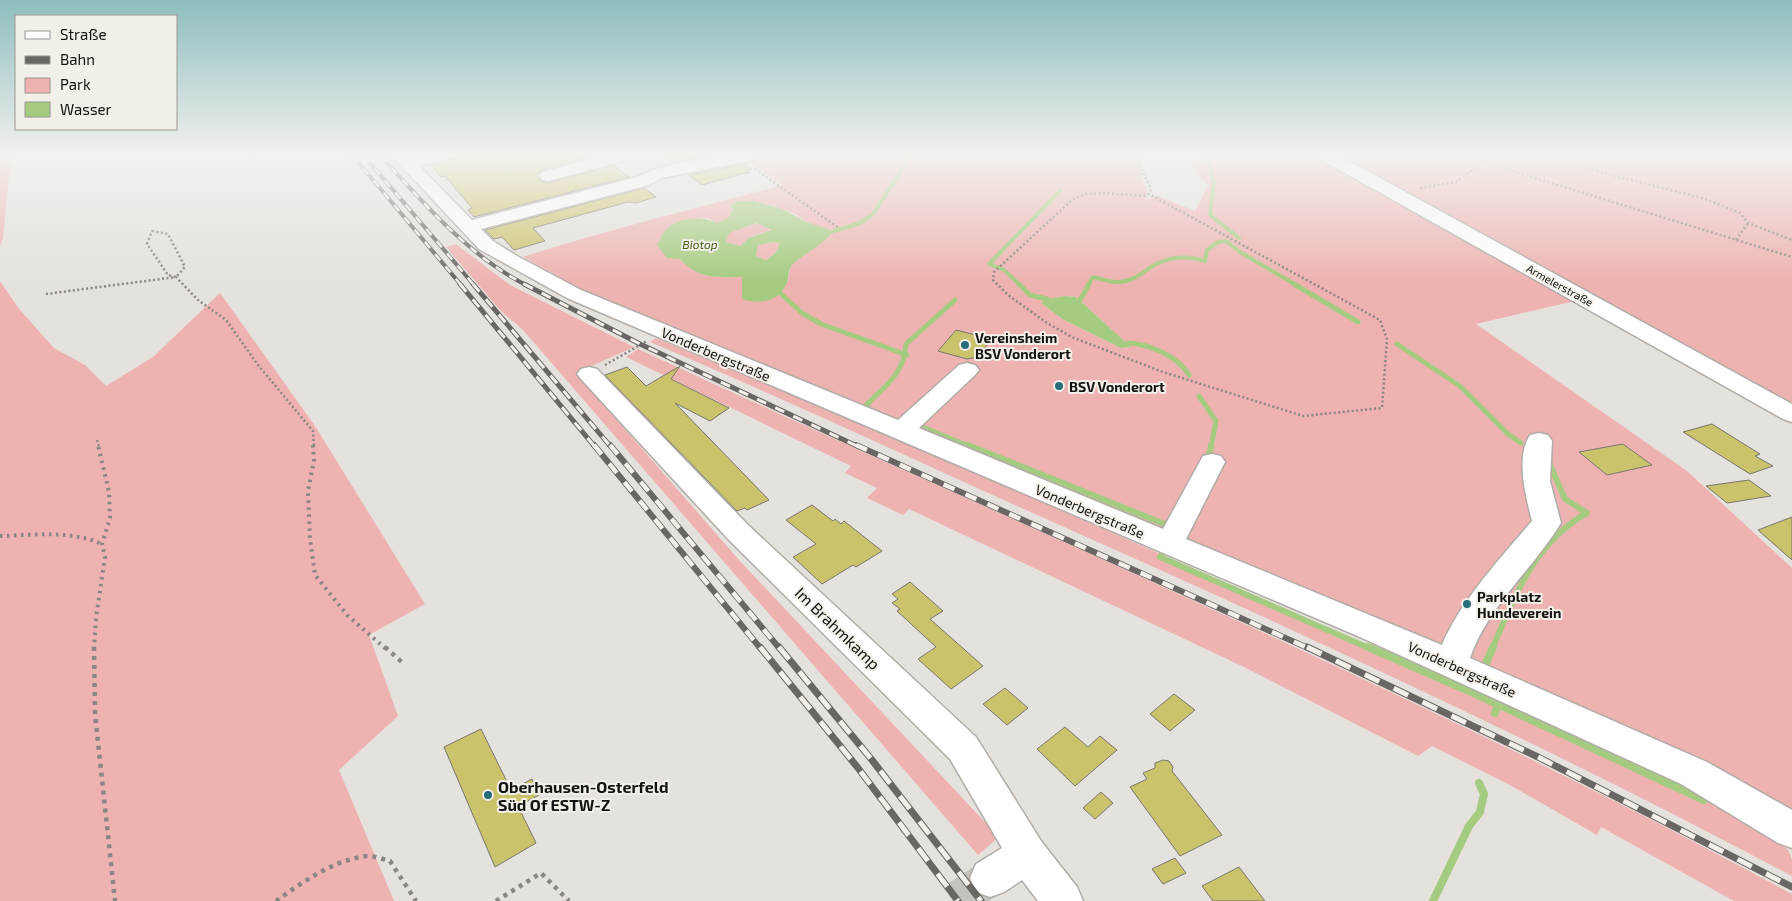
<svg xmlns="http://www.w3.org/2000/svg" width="1792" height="901" font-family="'Exo 2',sans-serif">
  <rect width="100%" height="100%" fill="#e5e1dc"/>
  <!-- green -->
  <g fill="#eeb3b1" fill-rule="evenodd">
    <path d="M0 156H11L3 238 0 246Z"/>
    <path d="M741 156H1136L1147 191 1146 200 1158 196 1195 211 1208 186 1189 162 1249 156H1323L1579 300 1476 324 1687 471 1792 568V812L581 289 523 257C608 229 695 209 782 185ZM754 201C772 206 791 209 806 222 801 239 789 265 788 281L742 299 743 277C716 277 700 280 680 259L685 220 708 218 717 223 728 218 733 210ZM1065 296 1076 297 1131 347 1121 348 1064 320 1041 303 1047 299Z"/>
    <path d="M1332 156H1792V410L1337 159Z"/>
    <path d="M758 223 773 229 748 238 741 247 725 242 728 233Z"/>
    <path d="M774 242 780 244 775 253 766 260 756 256 758 245Z"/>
    <path d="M456 244 510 285 634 347 576 373 739 560 999 837 978 855 523 330 500 310 446 247Z"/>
    <path d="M0 281 19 309 54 348 85 365 106 386 153 357 220 293 315 426 425 604 369 635 398 716 339 770 394 901H0Z"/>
    <path d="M656 338 912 444 1632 763 1739 815 1774 838 1788 850 1792 860V876C1542 743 1285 625 1026 510 901 454 776 395 650 342Z"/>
    <path d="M638 349C1024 528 1418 691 1792 894V901H1734L1601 827 1597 835 1510 785 1432 746 1418 756 1244 667 909 509 903 515 867 498 877 488 845 473 851 466 626 357Z"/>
  </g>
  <!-- water -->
  <g fill="#a5cb80" fill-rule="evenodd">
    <path d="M739 201H754L783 209 806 222 834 231C821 246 810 250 795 262 789 267 789 272 788 279 782 302 760 305 742 299V277C716 277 700 280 680 259L667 258 657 245C660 240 663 231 668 228 680 217 704 216 717 223L728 218 733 210 730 205ZM757 223 772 230 748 238 741 246 726 242 729 233ZM774 242 780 244 775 253 766 260 756 256 758 245Z"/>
    <path d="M1065 296 1076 297 1131 347 1121 348 1064 320 1041 303 1047 299Z"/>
  </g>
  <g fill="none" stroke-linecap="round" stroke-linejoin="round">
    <!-- stream-far3 -->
    <g stroke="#a5cb80" stroke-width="4">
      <path d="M1207 156 1214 183 1210 215 1239 238"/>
      <path d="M834 231 860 223 873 214 911 156"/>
      <path d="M1020 285 1004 270 989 264 1060 191"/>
      <path d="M1088 285 1093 277C1101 279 1112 283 1120 282 1132 281 1140 275 1148 269 1166 256 1185 255 1205 261L1207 250 1218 242 1226 241 1240 252 1296 285"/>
    </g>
    <!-- stream-far2 -->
    <g stroke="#a5cb80" stroke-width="5">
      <path d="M1019 284 1030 295 1047 299"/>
      <path d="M1294 284 1358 322"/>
      <path d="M780 293 802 313 821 324 907 355"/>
      <path d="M1080 300 1089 284"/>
      <path d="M1128 343C1149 344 1178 356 1189 375"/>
      <path d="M1397 344 1460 386 1508 434 1521 443"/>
      <path d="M1199 396 1216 421 1211 447"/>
      <path d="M868 406 866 405C885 387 905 372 906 344L955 300"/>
      <path d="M925 428 971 447"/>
    </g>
    <!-- stream-far1 -->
    <g stroke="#a5cb80" stroke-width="6">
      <path d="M968 445 1167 525"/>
      <path d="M1203 461 1210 452 1211 445"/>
      <path d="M1163 553 1160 557 1371 649"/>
      <path d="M1492 649C1515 596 1534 542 1587 513L1565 499 1549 463"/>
    </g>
    <!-- stream -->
    <g stroke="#a5cb80" stroke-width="8">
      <path d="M1368 647 1476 694 1704 800"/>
      <path d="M1486 663 1493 647"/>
      <path d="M1495 713 1498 705"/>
      <path d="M1433 901 1469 826 1480 812 1484 794 1479 783"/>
    </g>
  </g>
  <!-- building -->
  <g fill="#cbc26c" stroke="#787771">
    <path d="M461 156H595L542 170 538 177 542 182 548 183 613 165 629 177 474 217 468 210 472 208 445 176 441 177 431 165Z"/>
    <path d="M666 156H717L674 162Z"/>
    <path d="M744 164 752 169 747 170 749 172 702 185 689 175Z"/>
    <path d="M644 188 656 197 636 203 628 202 533 228 545 241 514 250 502 237 494 239 485 230Z"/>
    <path d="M956 330 992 339 977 357 967 359 938 351Z"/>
    <path d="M680 366 671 379 729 408 710 421 675 403 769 500 747 510 745 508 737 511 605 375 627 367 646 386Z"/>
    <path d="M1712 424 1760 454 1755 456 1773 466 1750 474 1683 432Z"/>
    <path d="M1623 444 1652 465 1607 475 1579 452Z"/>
    <path d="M1749 480 1771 496 1727 503 1706 486Z"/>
    <path d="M812 505 833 521 835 519 841 524 844 521 882 551 856 567 853 565 822 584 793 557 816 544 786 520Z"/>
    <path d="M1792 517V560L1758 530Z"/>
    <path d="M910 582 943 611 930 619 983 666 951 689 918 659 936 647 897 611 900 609 892 603 898 599 892 594Z"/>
    <path d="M1005 688 1028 708 1007 725 983 704Z"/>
    <path d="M1174 694 1195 710 1170 731 1150 714Z"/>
    <path d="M1065 727 1088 747 1100 736 1117 750 1075 786 1037 749Z"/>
    <path d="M481 729 511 790 532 779 539 795 518 806 536 843 495 867 444 747Z"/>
    <path d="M1163 760 1169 761 1173 767 1172 771 1222 835 1180 856 1130 787 1147 779 1143 773 1155 768V763Z"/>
    <path d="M1101 792 1113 803 1095 819 1083 808Z"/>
    <path d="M1175 858 1186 873 1163 884 1152 869Z"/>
    <path d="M1239 867 1265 901H1213L1202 886Z"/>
  </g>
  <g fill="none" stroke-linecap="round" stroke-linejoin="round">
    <!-- minor-tunnel -->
    <path stroke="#c6c2be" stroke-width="37" stroke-dasharray="37 18" stroke-linecap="butt" d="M955 901 990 878"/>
    <!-- minor casing -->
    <g stroke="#b0aca7" stroke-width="3">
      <g id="minor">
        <path d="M392 156H409L411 158 449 156 447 160 419 166 472 220 637 177C670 160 720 156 757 156L755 160 749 161 661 178 649 185 481 229 493 241 517 256 581 290 898 420 959 365 967 363 975 365 979 370 975 375 919 428 1163 529 1203 456 1212 454 1221 456 1225 462 1186 539 1442 645C1459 603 1502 556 1532 521 1526 497 1515 458 1530 435L1539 433 1548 435 1552 441 1550 481 1561 523C1533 569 1489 605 1470 658L1707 762 1792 810V848L1778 843 1681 784 1360 637 567 298 479 249Z"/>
        <path d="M602 156H628L626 160 548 181 542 180 539 176 542 172Z"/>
        <path d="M1320 156H1340L1792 404V422L1783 419 1322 160Z"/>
        <path d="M589 367 597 369 748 525 976 737 1041 841 1077 887 1083 901H1038L1022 880 1004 892 990 897 976 892 970 878 976 864 1002 848 950 759 728 539 581 379 577 374 581 369Z"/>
      </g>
    </g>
    <!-- path-far2 -->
    <g stroke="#8a8683" stroke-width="2.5" stroke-dasharray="2 2.5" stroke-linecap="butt">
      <path d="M1141 156 1140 166 1151 189 1149 194"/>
      <path d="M1549 156 1615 176 1702 198 1740 213 1748 223 1792 240"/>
      <path d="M1483 162 1792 257"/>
      <path d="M755 169 839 228"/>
      <path d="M1420 188 1456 182 1483 162 1460 156"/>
      <path d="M1103 193 1143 196 1149 194 1380 320 1387 339 1382 408 1303 416 1163 372 1074 338 1047 323 1008 295 993 280 994 272 1073 199 1085 194Z"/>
      <path d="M152 231 168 234 185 267 176 277 168 275 147 244Z"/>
      <path d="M1736 240 1748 223"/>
      <path d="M46 294 176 277 198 300 226 320 258 365 313 431 314 447"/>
      <path d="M605 365 647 341"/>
      <path d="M97 440 99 447"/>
    </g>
    <!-- path-far1 -->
    <g stroke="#8a8683" stroke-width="4" stroke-dasharray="2.5 4.5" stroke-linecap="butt">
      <path d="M313 445 314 460 308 491 310 539 315 575 347 615 386 649"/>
      <path d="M0 536C34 535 70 530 102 544"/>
      <path d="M94 649 96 618 105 557 102 544 110 518 109 492 98 445"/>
    </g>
    <!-- path -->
    <g stroke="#8a8683" stroke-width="4.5" stroke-dasharray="4 5" stroke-linecap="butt">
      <path d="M94 647 95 714 115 901"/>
      <path d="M385 647 404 664"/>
      <path d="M276 901C303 882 333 860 367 856 374 856 383 859 390 861L416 901"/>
      <path d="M496 901 541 873 569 901"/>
    </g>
    <!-- minor -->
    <use href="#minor" fill="#fff" fill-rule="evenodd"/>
    <!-- rail-far3 casing -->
    <g stroke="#696663" stroke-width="4">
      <g id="rail-far3">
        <path d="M353 156 461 285"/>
        <path d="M364 156 474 285"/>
        <path d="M381 156C423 203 469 256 526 285"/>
      </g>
    </g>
    <!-- rail-far2 casing -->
    <g stroke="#696663" stroke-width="5">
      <g id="rail-far2">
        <path d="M460 284 595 447"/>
        <path d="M473 284 611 447"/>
        <path d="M524 284 640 344 859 447"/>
      </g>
    </g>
    <!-- rail-far1 casing -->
    <g stroke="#696663" stroke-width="6">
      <g id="rail-far1">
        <path d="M594 445 761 649"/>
        <path d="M610 445 780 649"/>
        <path d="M856 445 1310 649"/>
      </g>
    </g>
    <!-- rail casing -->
    <g stroke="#696663" stroke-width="7">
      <g id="rail">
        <path d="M760 647 858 768 958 901"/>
        <path d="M779 647 872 760 981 901"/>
        <path d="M1307 647 1538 757 1792 887"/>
      </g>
    </g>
    <!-- rail-far3 -->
    <use href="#rail-far3" stroke="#f3efe9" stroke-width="2.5" stroke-dasharray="8" stroke-linecap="butt"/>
    <!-- rail-far2 -->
    <use href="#rail-far2" stroke="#f3efe9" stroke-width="3" stroke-dasharray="10" stroke-linecap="butt"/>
    <!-- rail-far1 -->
    <use href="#rail-far1" stroke="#f3efe9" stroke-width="4.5" stroke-dasharray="12" stroke-linecap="butt"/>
    <!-- rail -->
    <use href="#rail" stroke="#f3efe9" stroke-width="5" stroke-dasharray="16" stroke-linecap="butt"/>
  </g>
  <!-- sky -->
  <linearGradient id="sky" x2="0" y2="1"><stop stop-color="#8dbdbe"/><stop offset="0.55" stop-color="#f3f2ef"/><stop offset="1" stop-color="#f3f2ef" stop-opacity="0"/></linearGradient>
  <rect width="1792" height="282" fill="url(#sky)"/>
  <!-- markers -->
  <g fill="#276d7b" stroke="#f3efe9" stroke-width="2">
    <circle cx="965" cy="345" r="5"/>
    <circle cx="1059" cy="386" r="5"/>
    <circle cx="1467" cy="604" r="5"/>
    <circle cx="488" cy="795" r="5"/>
  </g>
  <g text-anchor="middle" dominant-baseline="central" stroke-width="4" stroke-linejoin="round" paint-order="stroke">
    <!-- far-street labels -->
    <g font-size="11" fill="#151311" stroke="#f3efe9">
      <text transform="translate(1560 285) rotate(29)">Armelerstraße</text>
    </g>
    <!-- far-water labels -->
    <g font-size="12" font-style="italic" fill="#3f6112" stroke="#f3efe9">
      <text x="700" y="244">Biotop</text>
    </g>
    <!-- poi labels -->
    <g font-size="14" font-weight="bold" fill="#151311" stroke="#f3efe9" text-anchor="start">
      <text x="975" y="337">Vereinsheim<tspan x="975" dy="16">BSV Vonderort</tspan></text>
      <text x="1069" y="386">BSV Vonderort</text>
      <text x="1477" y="596">Parkplatz<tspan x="1477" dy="16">Hundeverein</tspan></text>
    </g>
    <!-- street labels -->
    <g font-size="14" fill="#151311" stroke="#f3efe9">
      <text transform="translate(716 354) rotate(23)">Vonderbergstraße</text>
      <text transform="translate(1090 511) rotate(23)">Vonderbergstraße</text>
      <text transform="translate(1462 669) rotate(24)">Vonderbergstraße</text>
    </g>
    <!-- near-street labels -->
    <g font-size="16" fill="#151311" stroke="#f3efe9">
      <text transform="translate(838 628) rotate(44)">Im Brahmkamp</text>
    </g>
    <!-- near-poi labels -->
    <g font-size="16" font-weight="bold" fill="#151311" stroke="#f3efe9" text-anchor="start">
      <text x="498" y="786">Oberhausen-Osterfeld<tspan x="498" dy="18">Süd Of ESTW-Z</tspan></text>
    </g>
  </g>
  <!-- legend -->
  <rect x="15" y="15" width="162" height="115" fill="#f3efe9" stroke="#9a9793"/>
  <rect x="25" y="31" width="25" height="8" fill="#ffffff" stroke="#9a9793"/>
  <text x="60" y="40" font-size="15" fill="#151311">Straße</text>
  <rect x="25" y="56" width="25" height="8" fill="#696663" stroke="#9a9793"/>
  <text x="60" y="65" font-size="15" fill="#151311">Bahn</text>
  <rect x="25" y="78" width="25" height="15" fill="#eeb3b1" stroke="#9a9793"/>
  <text x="60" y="90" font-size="15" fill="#151311">Park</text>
  <rect x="25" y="102" width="25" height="15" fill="#a5cb80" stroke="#9a9793"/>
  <text x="60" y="115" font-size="15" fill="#151311">Wasser</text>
</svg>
